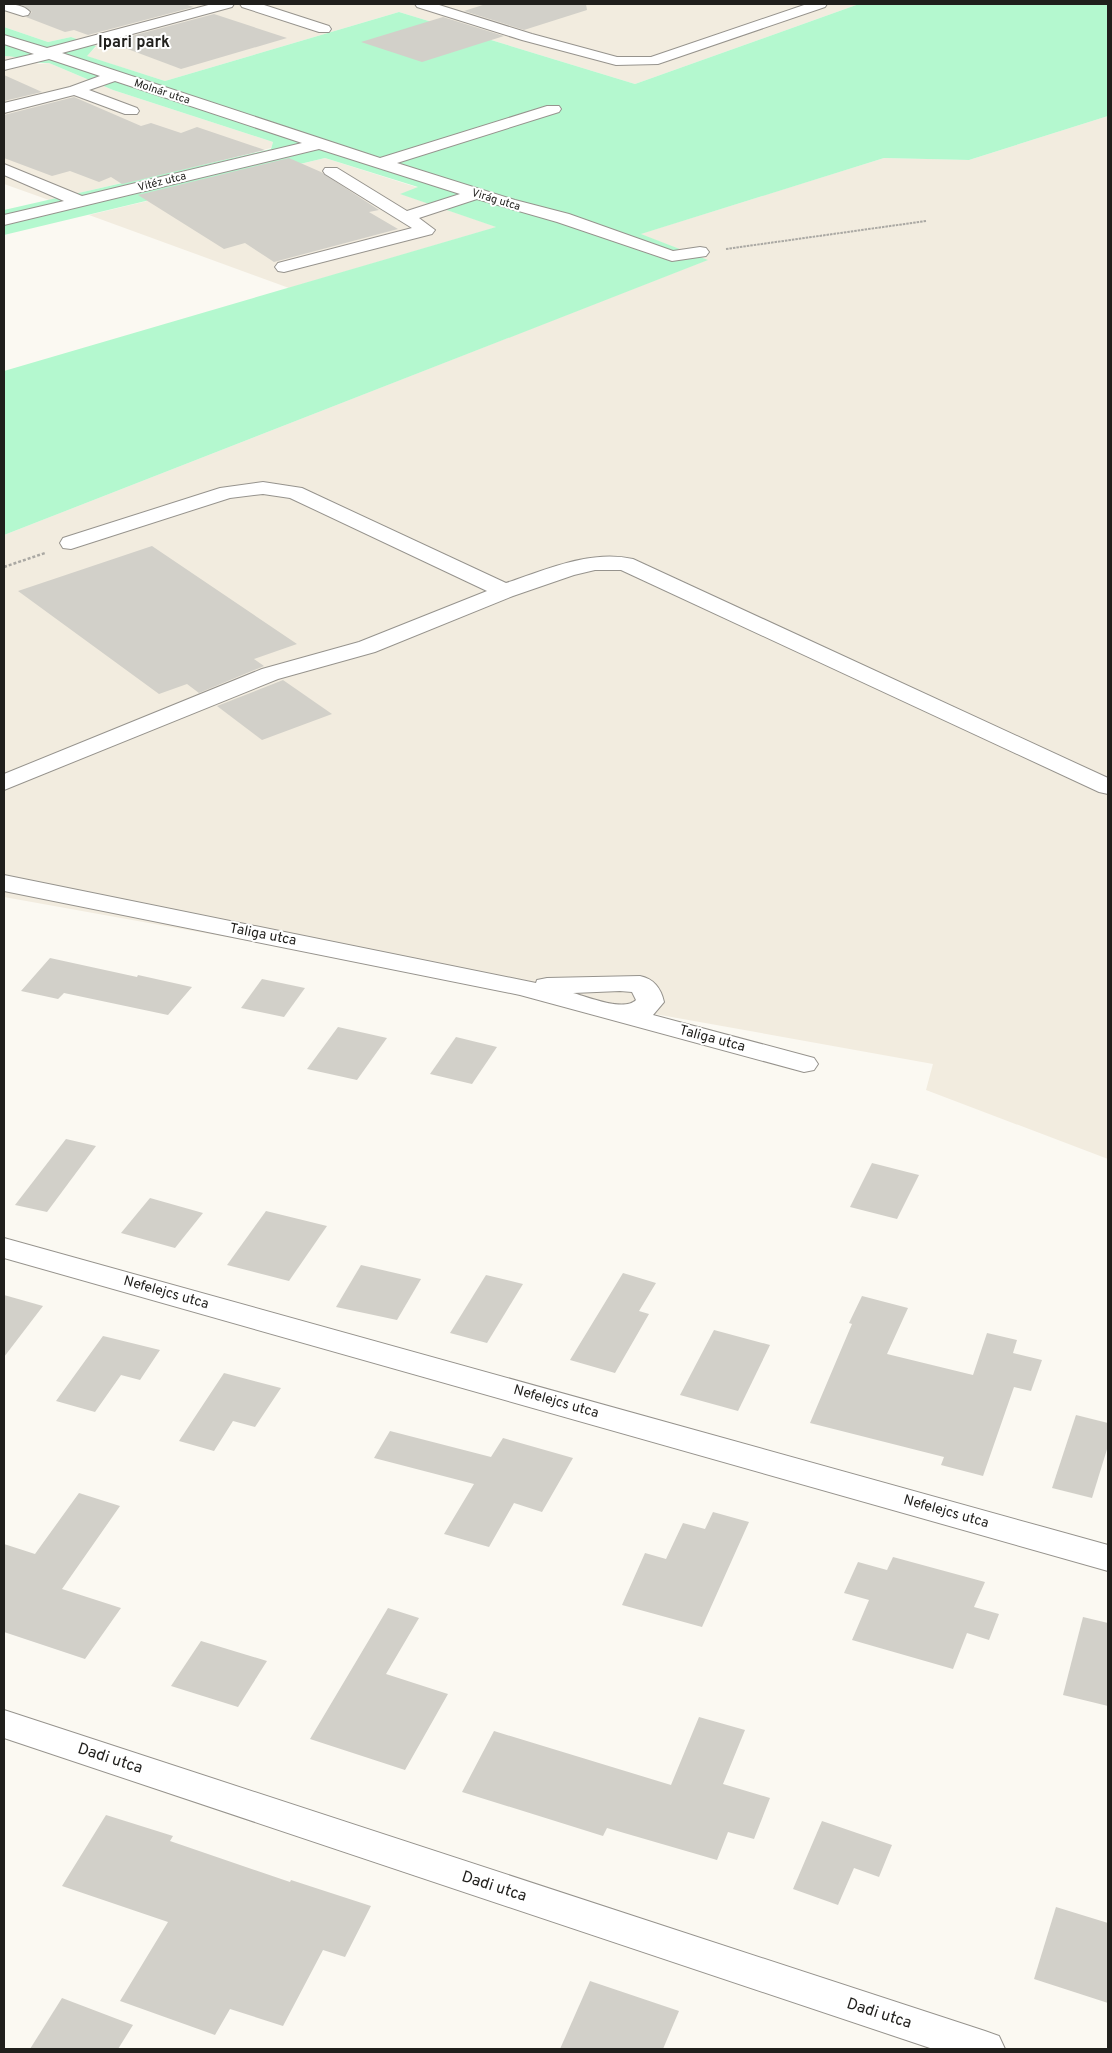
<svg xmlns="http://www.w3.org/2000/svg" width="1112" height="2053" font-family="Overpass,sans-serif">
  <rect width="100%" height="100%" fill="#fbf9f2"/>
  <!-- built -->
  <g fill="#f2ecdf">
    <path d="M4 4H859L635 84 399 12 165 81 86 56 96 47 71 37 48 42 4 27Z"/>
    <path d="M4 56H15L39 64 49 63 113 90 273 142 271 148 49 200 4 184Z"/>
    <path d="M1108 116V1159L926 1090 933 1064 4 897V535L707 260 640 234 884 158 969 160Z"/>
    <path d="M325 158 419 188 401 194 497 227 289 288 89 215Z"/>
  </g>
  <!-- green -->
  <path fill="#b4f8cf" d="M859 4H1108V116L969 160 884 158 641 234 708 260 4 535V371L496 227 400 194 418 187 325 158 4 235V210L271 149 273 142 113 90 49 63C33 64 20 56 4 56V27L48 42 71 37 96 46 87 56 165 81 399 12 635 84Z"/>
  <!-- building -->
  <g fill="#d2d0c9">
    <path d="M19 4H184L194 7 88 35 74 30 65 32 26 17 32 12Z"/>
    <path d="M486 4H586L587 10 524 30 464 11Z"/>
    <path d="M214 14 287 38 181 69 109 42Z"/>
    <path d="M443 17 504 36 422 62 361 42Z"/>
    <path d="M4 75 42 92 4 101Z"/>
    <path d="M74 97 141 126 151 123 181 133 197 127 265 150 122 184 111 177 99 182 70 171 52 176 4 158V115Z"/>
    <path d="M289 158 321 172 379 210 369 212 398 229 274 262 245 243 224 249 138 195Z"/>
    <path d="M152 546 297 644 254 659 264 666 199 693 187 684 159 694 18 591Z"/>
    <path d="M283 680 332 714 262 740 217 706Z"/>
    <path d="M50 958 137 977 138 975 192 987 168 1015 64 993 58 999 21 991Z"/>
    <path d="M262 979 305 988 284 1017 241 1008Z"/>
    <path d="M338 1027 387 1038 357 1080 307 1069Z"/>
    <path d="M456 1037 497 1047 472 1084 430 1074Z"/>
    <path d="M66 1139 96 1146 47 1212 15 1205Z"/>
    <path d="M872 1163 919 1175 897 1219 850 1207Z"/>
    <path d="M150 1198 203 1213 175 1248 121 1233Z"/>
    <path d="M266 1211 327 1226 289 1281 227 1265Z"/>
    <path d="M361 1265 421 1279 397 1320 336 1307Z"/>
    <path d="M623 1273 656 1283 639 1311 649 1314 615 1373 570 1360Z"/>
    <path d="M486 1275 523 1284 487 1343 450 1333Z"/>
    <path d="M4 1295 43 1306 4 1357Z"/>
    <path d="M862 1296 908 1308 887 1354 973 1375 987 1333 1017 1340 1013 1353 1042 1360 1031 1391 1014 1387 983 1476 941 1465 944 1457 810 1423 852 1324 849 1323Z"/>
    <path d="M714 1330 770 1345 738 1411 680 1395Z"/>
    <path d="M103 1336 160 1350 140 1380 121 1375 95 1412 56 1401Z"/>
    <path d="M224 1373 281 1388 255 1427 233 1421 214 1451 179 1441Z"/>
    <path d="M1076 1415 1108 1423V1446L1092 1498 1052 1488Z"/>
    <path d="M390 1431 491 1457 503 1438 573 1458 542 1512 514 1503 489 1547 444 1534 474 1484 374 1458Z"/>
    <path d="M79 1493 120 1506 62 1589 121 1608 85 1659 4 1632V1544L35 1554Z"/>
    <path d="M713 1512 749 1522 702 1627 622 1605 645 1553 666 1559 683 1523 705 1529Z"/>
    <path d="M893 1557 985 1582 974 1607 999 1614 989 1640 967 1633 953 1669 852 1640 869 1600 844 1593 858 1562 887 1570Z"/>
    <path d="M388 1608 419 1618 386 1674 448 1694 405 1770 310 1739Z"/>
    <path d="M1083 1617 1108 1623V1706L1063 1695Z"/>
    <path d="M201 1641 267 1661 238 1707 171 1686Z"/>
    <path d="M699 1717 745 1730 723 1784 770 1798 754 1839 728 1832 717 1860 607 1828 603 1836 462 1792 494 1731 671 1785Z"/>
    <path d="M106 1815 173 1836 170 1841 290 1882 291 1880 371 1906 345 1957 323 1950 283 2026 230 2009 215 2035 120 2001 168 1922 62 1886Z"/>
    <path d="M822 1821 892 1845 879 1877 854 1868 838 1905 793 1889Z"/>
    <path d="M1056 1907 1108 1923V2003L1034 1979Z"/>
    <path d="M590 1981 679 2011 663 2049H560Z"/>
    <path d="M62 1998 133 2025 118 2049H30Z"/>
  </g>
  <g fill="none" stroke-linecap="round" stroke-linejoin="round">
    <!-- minor casing -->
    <g stroke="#96938d" stroke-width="2">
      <g id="minor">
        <path d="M4 4C13 4 24 5 30 12L28 15 23 16 4 10Z"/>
        <path d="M212 4H234L232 7 62 53 380 158 547 106H559L561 109 559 112 397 163 515 200 569 214 673 251 700 247 706 248 709 252 706 256 672 261 557 222 477 199 419 218 435 230 432 234 284 272 278 271 275 267 278 263 412 228 325 174 323 171 325 168H337L407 211 460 194 319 149 4 225V215L64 201 4 175V164L82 196 302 143 115 81 89 90 137 108 139 111 137 114H125L74 95 4 113V103L70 87 100 76 49 59 4 70V61L34 54 4 44V35L47 48Z"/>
        <path d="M240 4H261L329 26 331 29 329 32H319L242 7Z"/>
        <path d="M415 4H436L532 34 617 57H651L807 4H827L825 7 658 64 616 65 522 40 417 7Z"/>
        <path d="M263 482 302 488 506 583C545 570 591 549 633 559L1108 778V794L1099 792 621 570H595L574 575 513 596 375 652 278 679 4 790V774L262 669 359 642 487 591 290 498 263 494 230 498 71 549 63 548 60 543 63 538 220 488Z"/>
        <path d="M4 875 536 983 537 980 547 978 640 976C654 979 661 988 664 1002L653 1015 814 1058 818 1064 814 1070 804 1072 520 995 4 891ZM620 991 632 992 636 1000C624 1012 588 997 573 993Z"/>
        <path d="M4 1238 1108 1545V1571L4 1258Z"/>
        <path d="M4 1710 985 2031 999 2036 1005 2049H933L4 1738Z"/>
      </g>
    </g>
    <!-- path-far1 -->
    <path stroke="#aaa8a3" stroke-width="2" stroke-dasharray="2.5 1" stroke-linecap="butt" d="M726 249 926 221"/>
    <!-- path -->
    <path stroke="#aaa8a3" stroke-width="2.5" stroke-dasharray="3 2" stroke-linecap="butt" d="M4 567 45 553"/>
    <!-- minor -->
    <use href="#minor" fill="#fff" fill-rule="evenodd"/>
  </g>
  <g text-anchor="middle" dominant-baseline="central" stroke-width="4" stroke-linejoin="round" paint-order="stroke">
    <!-- far-street labels -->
    <g font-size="11" fill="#201f1c" stroke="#fff">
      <text transform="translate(162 92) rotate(18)">Molnár utca</text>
      <text transform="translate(162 182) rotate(-14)">Vitéz utca</text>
      <text transform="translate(496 200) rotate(17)">Virág utca</text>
    </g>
    <!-- street labels -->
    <g font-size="14" fill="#201f1c" stroke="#fff">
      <text transform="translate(263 935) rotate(11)">Taliga utca</text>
      <text transform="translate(712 1039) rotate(15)">Taliga utca</text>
      <text transform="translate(166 1293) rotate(16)">Nefelejcs utca</text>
      <text transform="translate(556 1402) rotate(16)">Nefelejcs utca</text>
      <text transform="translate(946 1512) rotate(16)">Nefelejcs utca</text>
    </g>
    <!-- far-district labels -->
    <g font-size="16" font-weight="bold" fill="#201f1c" stroke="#fff">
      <text x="134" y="43">Ipari park</text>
    </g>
    <!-- near-street labels -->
    <g font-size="16" fill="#201f1c" stroke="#fff">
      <text transform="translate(110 1759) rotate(18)">Dadi utca</text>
      <text transform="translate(494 1887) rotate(18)">Dadi utca</text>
      <text transform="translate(879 2014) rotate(18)">Dadi utca</text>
    </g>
  </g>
  <!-- border -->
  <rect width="1112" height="2053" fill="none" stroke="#201f1c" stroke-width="10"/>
</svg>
